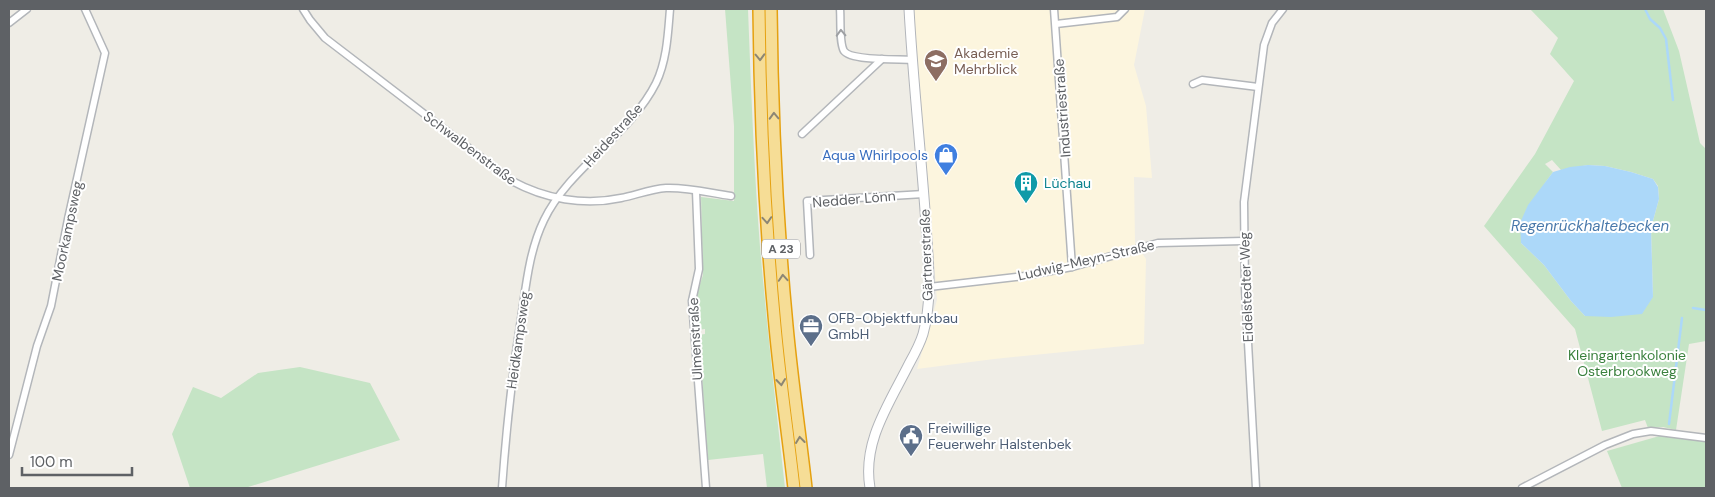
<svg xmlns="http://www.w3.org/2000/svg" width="1715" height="497" font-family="'DM Sans',sans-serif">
  <rect width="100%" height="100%" fill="#efede6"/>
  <!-- commercial -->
  <path fill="#fcf5de" d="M911 9H1145L1134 65 1146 106 1152 178 1134 177 1135 243 1146 259 1144 344 994 359 917 369 937 300 926 157Z"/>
  <!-- green -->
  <g fill="#c5e4c5" fill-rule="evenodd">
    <path d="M725 9H748C751 88 754 168 760 247 767 328 776 408 785 488H767L763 454 708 460 699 335 705 334V329L698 330 696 296 703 275 701 197 734 201V126Z"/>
    <path d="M1530 9H1663L1679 51 1700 143 1706 149V341L1689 344 1676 430 1663 427 1648 428 1645 420 1602 431 1575 329 1484 226 1535 154 1574 81 1550 54 1558 38ZM1552 160 1561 170 1588 165 1605 166 1631 172 1653 179 1658 186 1659 199 1651 228 1653 296 1642 313 1585 316 1571 301 1544 265 1521 243 1545 183 1553 172 1545 164Z"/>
    <path d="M300 367 370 383 400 440 245 488H190L172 434 193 387 221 398 258 373Z"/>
    <path d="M1663 435 1706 442V488H1622L1607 451Z"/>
  </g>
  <!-- water -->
  <path fill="#acd8f9" d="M1588 165 1605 166 1631 172 1653 179 1658 187 1659 199 1651 228 1653 297 1642 314 1611 317 1585 316 1571 301 1544 265 1521 243 1520 223 1528 205 1553 172 1570 167Z"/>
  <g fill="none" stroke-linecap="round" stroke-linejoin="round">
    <!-- stream -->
    <g stroke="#acd8f9" stroke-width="2.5">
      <path d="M1645 9 1650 19 1660 28 1666 39 1673 100"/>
      <path d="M1693 308 1706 310"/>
      <path d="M1669 424 1682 318"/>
    </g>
    <!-- street casing -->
    <g stroke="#b3b6ba" stroke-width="9">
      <g id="street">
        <path d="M303 9 310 20 325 38 512 181C545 199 584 206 621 198 636 195 651 189 666 188 687 187 710 193 731 196"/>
        <path d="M840 9C841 19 839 43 844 51 851 61 900 59 912 60"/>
        <path d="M1054 9 1072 267"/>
        <path d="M9 23 27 9"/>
        <path d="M1056 24 1117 17 1125 9"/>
        <path d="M1193 84 1202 80 1258 87"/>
        <path d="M802 134 882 59"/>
        <path d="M696 191 699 269 692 301 706 488"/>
        <path d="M810 255 807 201 924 194"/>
        <path d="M929 287 1024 276 1072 267 1158 243 1244 241"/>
        <path d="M9 455 37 346 51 306 68 219 105 53 85 9"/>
        <path d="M502 488C506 432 512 375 521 319 526 286 529 251 544 220 569 168 630 135 656 83 667 60 668 33 670 9"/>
        <path d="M1256 488 1245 288 1244 202 1264 45 1272 23 1283 9"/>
        <path d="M1522 488 1605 445 1633 434 1651 431 1706 438"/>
      </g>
    </g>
    <!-- secondary casing -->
    <g stroke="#b2b5ba" stroke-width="11">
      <path id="secondary" d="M870 488C862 442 889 404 909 364 914 355 920 344 923 334 933 298 928 261 926 224 921 152 913 81 909 9"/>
    </g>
    <!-- highway casing -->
    <g stroke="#e5a110" stroke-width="14">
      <g id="highway">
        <path d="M759 9C760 115 765 221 775 326 780 381 788 434 794 488"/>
        <path d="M771 9C772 115 777 221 787 326 792 381 800 434 806 488"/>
      </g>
    </g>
    <!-- street -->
    <use href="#street" stroke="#fff" stroke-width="6"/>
    <!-- secondary -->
    <use href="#secondary" stroke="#fff" stroke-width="9"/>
    <!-- highway -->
    <use href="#highway" stroke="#f6dd96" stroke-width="11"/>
  </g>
  <!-- one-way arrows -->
  <defs><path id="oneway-chevron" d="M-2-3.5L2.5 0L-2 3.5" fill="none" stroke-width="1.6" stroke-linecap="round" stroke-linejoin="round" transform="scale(1.25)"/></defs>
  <use stroke="#9ea0a3" href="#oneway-chevron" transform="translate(841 33) rotate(-92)"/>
  <g stroke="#8c8674">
    <use href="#oneway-chevron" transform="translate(760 57) rotate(88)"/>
    <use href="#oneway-chevron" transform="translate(774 116) rotate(-92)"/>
    <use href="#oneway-chevron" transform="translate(767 220) rotate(86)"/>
    <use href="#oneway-chevron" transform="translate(783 278) rotate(-94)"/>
    <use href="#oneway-chevron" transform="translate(781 382) rotate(84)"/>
    <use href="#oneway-chevron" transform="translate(800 440) rotate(-97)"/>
  </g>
  <!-- icons -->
  <defs>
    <g id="university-pin" transform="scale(1.25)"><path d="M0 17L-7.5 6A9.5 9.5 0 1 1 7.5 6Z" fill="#8d6e63" stroke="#fff"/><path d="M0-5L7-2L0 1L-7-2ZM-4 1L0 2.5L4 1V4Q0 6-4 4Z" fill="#fff"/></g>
    <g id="shop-pin" transform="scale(1.25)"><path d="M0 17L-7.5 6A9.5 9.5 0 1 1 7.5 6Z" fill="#3f7fe0" stroke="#fff"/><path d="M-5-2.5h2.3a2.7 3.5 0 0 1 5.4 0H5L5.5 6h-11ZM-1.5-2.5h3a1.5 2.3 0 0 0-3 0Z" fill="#fff"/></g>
    <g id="building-pin" transform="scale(1.25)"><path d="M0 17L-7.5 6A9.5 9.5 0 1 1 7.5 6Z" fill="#0f9aa8" stroke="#fff"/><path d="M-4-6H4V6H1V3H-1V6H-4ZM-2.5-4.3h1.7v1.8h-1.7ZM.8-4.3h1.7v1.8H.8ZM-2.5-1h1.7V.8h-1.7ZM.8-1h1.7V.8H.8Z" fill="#fff"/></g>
    <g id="office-pin" transform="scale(1.25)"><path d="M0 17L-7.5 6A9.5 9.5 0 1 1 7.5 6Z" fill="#5c6f8a" stroke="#fff"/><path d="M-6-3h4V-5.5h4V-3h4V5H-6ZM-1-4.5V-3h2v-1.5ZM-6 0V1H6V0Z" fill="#fff"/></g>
    <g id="civic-pin" transform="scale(1.25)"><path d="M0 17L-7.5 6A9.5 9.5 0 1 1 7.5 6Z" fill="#5c6f8a" stroke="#fff"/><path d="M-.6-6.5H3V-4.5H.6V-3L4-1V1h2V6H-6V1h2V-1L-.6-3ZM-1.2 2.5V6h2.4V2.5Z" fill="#fff"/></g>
  </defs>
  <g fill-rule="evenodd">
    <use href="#university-pin" x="936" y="61"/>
    <use href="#shop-pin" x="946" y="155"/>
    <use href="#building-pin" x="1026" y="183"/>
    <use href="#office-pin" x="811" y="326"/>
    <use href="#civic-pin" x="911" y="436"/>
  </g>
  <g text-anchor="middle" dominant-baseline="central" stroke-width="4" stroke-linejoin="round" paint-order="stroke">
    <!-- shield labels -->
    <rect fill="#fff" stroke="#8e9093" stroke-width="1" x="762" y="239.5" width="38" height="19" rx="4"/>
    <g font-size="12" font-weight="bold" fill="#5e6165">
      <text x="781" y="249">A 23</text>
    </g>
    <!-- education labels -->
    <g font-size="14" fill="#785e54" stroke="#fff" text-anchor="start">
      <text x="954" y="53">Akademie<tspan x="954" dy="16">Mehrblick</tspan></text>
    </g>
    <!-- street labels -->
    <g font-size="14" fill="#5e6165" stroke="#fff">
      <text transform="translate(1062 108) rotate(-94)">Industriestraße</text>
      <text transform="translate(613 135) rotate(-48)">Heidestraße</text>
      <text transform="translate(470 148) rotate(37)">Schwalbenstraße</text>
      <text transform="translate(854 199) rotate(-5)">Nedder Lönn</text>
      <text transform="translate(67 231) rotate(-78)">Moorkampsweg</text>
      <text transform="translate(926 255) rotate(-92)">Gärtnerstraße</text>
      <text transform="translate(1086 260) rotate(-13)">Ludwig-Meyn-Straße</text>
      <text transform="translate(1246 287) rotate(-92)">Eidelstedter Weg</text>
      <text transform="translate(695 339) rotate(-93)">Ulmenstraße</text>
      <text transform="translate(518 340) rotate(-82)">Heidkampsweg</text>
    </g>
    <!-- shop labels -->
    <g font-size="14" fill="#366cbe" stroke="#fff" text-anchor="end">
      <text x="928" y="155">Aqua Whirlpools</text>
    </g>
    <!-- culture labels -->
    <g font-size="14" fill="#0d838f" stroke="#fff" text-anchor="start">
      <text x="1044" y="183">Lüchau</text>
    </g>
    <!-- service labels -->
    <g font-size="14" fill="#4e5e75" stroke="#fff" text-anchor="start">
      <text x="828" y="318">OFB-Objektfunkbau<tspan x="828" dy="16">GmbH</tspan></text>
      <text x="928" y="428">Freiwillige<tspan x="928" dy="16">Feuerwehr Halstenbek</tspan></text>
    </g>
    <!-- park labels -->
    <g font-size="14" fill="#3a803d" stroke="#fff">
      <text x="1627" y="355">Kleingartenkolonie<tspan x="1627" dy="16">Osterbrookweg</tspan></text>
    </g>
    <!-- water labels -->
    <g font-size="15" font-style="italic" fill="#4979ab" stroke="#fff">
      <text x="1590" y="226">Regenrückhaltebecken</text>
    </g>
  </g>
  <!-- border -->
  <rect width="1715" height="497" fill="none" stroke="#5e6165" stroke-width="20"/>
  <!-- scale -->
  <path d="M22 467v8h110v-8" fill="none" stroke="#5e6165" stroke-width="2.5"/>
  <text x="30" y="467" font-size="15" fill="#5e6165" stroke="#ffffff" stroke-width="4" paint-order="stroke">100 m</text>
</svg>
